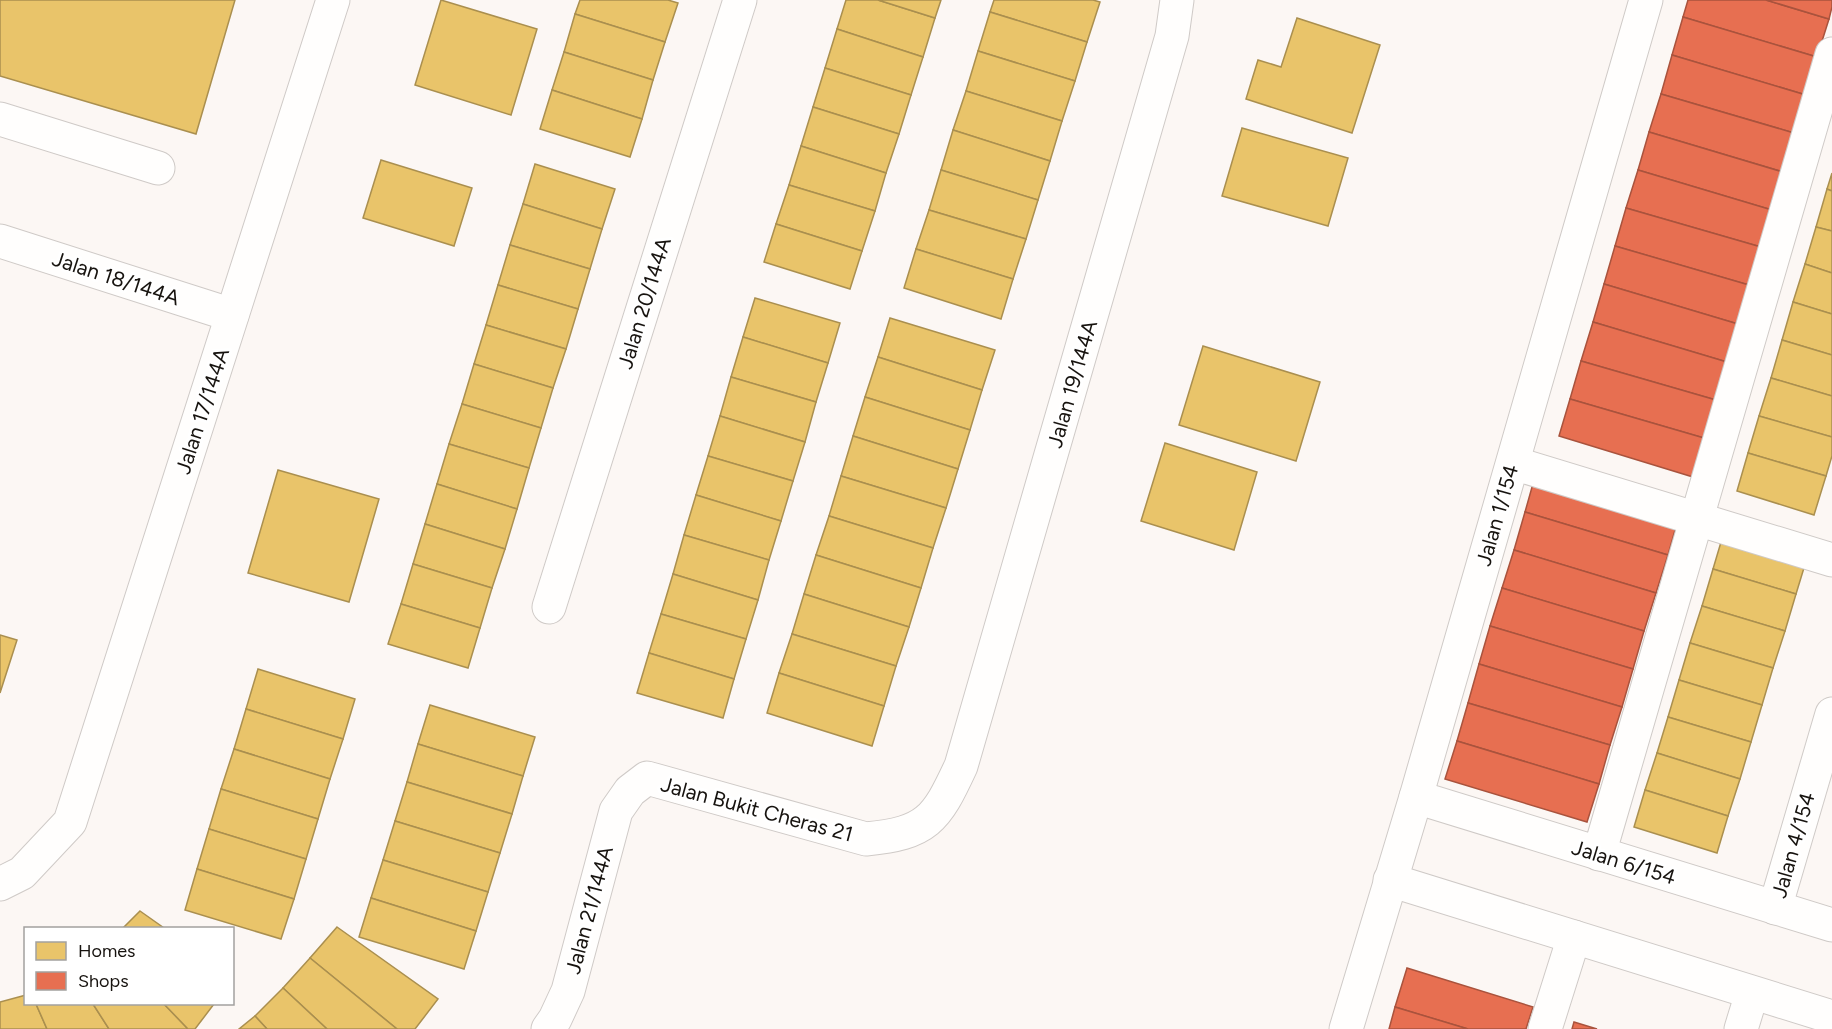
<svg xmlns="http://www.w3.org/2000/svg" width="1832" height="1029" font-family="Figtree,sans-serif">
  <rect width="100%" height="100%" fill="#fcf7f4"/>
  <!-- homes -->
  <g fill="#e9c46a" stroke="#aa8f4f" stroke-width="1.5">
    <path d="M0 0H235L196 134 0 76Z"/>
    <path d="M441 0 537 29 511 115 415 85Z"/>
    <path d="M580 0H668L678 3 665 42 575 14Z"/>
    <path d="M846 0H878L935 18 923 57 837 29Z"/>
    <path d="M878 0H941L935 18Z"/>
    <path d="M994 0H1093L1100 2 1087 42 990 12Z"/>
    <path d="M990 12 1087 42 1075 81 978 51Z"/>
    <path d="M575 14 665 42 653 80 564 52Z"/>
    <path d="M1297 18 1380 45 1352 133 1246 99 1258 60 1281 67Z"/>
    <path d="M837 29 923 57 911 95 825 68Z"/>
    <path d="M978 51 1075 81 1062 121 966 91Z"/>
    <path d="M564 52 653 80 642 119 552 90Z"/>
    <path d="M825 68 911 95 899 134 813 107Z"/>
    <path d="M552 90 642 119 630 157 540 129Z"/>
    <path d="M966 91 1062 121 1050 161 953 130Z"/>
    <path d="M813 107 899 134 886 173 801 146Z"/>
    <path d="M1242 128 1348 158 1328 226 1222 196Z"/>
    <path d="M953 130 1050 161 1038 200 941 170Z"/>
    <path d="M801 146 886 173 875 211 789 185Z"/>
    <path d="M381 160 472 188 454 246 363 218Z"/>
    <path d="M535 164 615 189 602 229 523 204Z"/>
    <path d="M941 170 1038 200 1026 239 929 210Z"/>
    <path d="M1832 173V191L1827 189Z"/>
    <path d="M789 185 875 211 862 251 776 224Z"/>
    <path d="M1827 189 1832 191V231L1816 227Z"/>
    <path d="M523 204 602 229 590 269 510 245Z"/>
    <path d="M929 210 1026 239 1013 279 916 249Z"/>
    <path d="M776 224 862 251 850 289 764 262Z"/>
    <path d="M1816 227 1832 231V273L1805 264Z"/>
    <path d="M510 245 590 269 578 309 498 285Z"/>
    <path d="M916 249 1013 279 1001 319 904 288Z"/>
    <path d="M1805 264 1832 273V314L1793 302Z"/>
    <path d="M498 285 578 309 566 349 486 325Z"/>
    <path d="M755 298 840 323 828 363 743 337Z"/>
    <path d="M1793 302 1832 314V355L1782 340Z"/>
    <path d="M890 318 995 350 982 390 878 357Z"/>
    <path d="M486 325 566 349 553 388 474 364Z"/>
    <path d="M743 337 828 363 816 402 731 377Z"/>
    <path d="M1782 340 1832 355V396L1771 378Z"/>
    <path d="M1203 346 1320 382 1296 461 1179 425Z"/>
    <path d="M878 357 982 390 970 430 865 397Z"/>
    <path d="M474 364 553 388 541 428 462 404Z"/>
    <path d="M731 377 816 402 805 442 720 416Z"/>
    <path d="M1771 378 1832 396V437L1759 416Z"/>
    <path d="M865 397 970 430 958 469 853 436Z"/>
    <path d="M462 404 541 428 529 468 449 444Z"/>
    <path d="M720 416 805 442 793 481 708 456Z"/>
    <path d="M1759 416 1832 437V456L1826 476 1748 453Z"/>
    <path d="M853 436 958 469 946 508 841 476Z"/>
    <path d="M1165 443 1257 472 1234 550 1141 521Z"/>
    <path d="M449 444 529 468 517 509 437 484Z"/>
    <path d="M1748 453 1826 476 1814 515 1737 491Z"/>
    <path d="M708 456 793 481 781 521 696 495Z"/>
    <path d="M278 470 379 499 349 602 248 573Z"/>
    <path d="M841 476 946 508 933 548 829 516Z"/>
    <path d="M437 484 517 509 505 549 425 524Z"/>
    <path d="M696 495 781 521 769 560 684 535Z"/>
    <path d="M829 516 933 548 921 588 816 555Z"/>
    <path d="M425 524 505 549 492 588 413 564Z"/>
    <path d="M1724 532 1807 558 1796 594 1713 569Z"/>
    <path d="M684 535 769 560 758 600 673 574Z"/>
    <path d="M816 555 921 588 909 627 804 594Z"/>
    <path d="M413 564 492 588 480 628 401 604Z"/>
    <path d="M1713 569 1796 594 1785 631 1702 606Z"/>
    <path d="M673 574 758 600 746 639 661 614Z"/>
    <path d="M804 594 909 627 896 666 792 634Z"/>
    <path d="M401 604 480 628 468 668 388 644Z"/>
    <path d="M1702 606 1785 631 1773 668 1690 643Z"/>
    <path d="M661 614 746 639 734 679 649 653Z"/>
    <path d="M792 634 896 666 884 706 779 673Z"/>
    <path d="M0 635 17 640 0 693Z"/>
    <path d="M1690 643 1773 668 1762 705 1679 680Z"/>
    <path d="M649 653 734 679 723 718 637 693Z"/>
    <path d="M258 669 355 699 343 739 246 709Z"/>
    <path d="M779 673 884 706 872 746 767 713Z"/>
    <path d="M1679 680 1762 705 1751 742 1668 717Z"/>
    <path d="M430 705 535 737 523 776 418 744Z"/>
    <path d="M246 709 343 739 330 779 234 749Z"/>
    <path d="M1668 717 1751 742 1740 779 1657 753Z"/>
    <path d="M418 744 523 776 512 814 407 782Z"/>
    <path d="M234 749 330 779 318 819 221 789Z"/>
    <path d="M1657 753 1740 779 1728 816 1645 790Z"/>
    <path d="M407 782 512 814 500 853 395 821Z"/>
    <path d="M221 789 318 819 306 859 209 829Z"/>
    <path d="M1645 790 1728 816 1717 853 1634 827Z"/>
    <path d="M395 821 500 853 488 892 383 860Z"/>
    <path d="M209 829 306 859 294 899 197 869Z"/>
    <path d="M383 860 488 892 476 931 371 898Z"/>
    <path d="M197 869 294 899 281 939 185 910Z"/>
    <path d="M371 898 476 931 464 969 359 937Z"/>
    <path d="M140 911 164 928H123Z"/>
    <path d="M337 927 438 999 415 1029H397L310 958Z"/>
    <path d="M310 958 397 1029H327L283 988Z"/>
    <path d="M283 988 327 1029H267L255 1016Z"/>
    <path d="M26 995V1004H36L47 1029H0V1002Z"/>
    <path d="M36 1004H93L109 1029H47Z"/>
    <path d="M93 1004H164L188 1029H109Z"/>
    <path d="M164 1004H214L195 1029H188Z"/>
    <path d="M255 1016 267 1029H239Z"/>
  </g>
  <!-- shops -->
  <g fill="#e76f51" stroke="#a9533d" stroke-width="1.5">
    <path d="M1688 0H1766L1829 19 1817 57 1683 17Z"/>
    <path d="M1766 0H1832V7L1829 19Z"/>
    <path d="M1683 17 1817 57 1806 95 1672 55Z"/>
    <path d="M1672 55 1806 95 1794 133 1661 94Z"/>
    <path d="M1661 94 1794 133 1783 172 1649 132Z"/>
    <path d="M1649 132 1783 172 1772 210 1638 170Z"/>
    <path d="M1638 170 1772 210 1761 247 1626 208Z"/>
    <path d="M1626 208 1761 247 1749 285 1615 246Z"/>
    <path d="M1615 246 1749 285 1738 324 1604 284Z"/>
    <path d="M1604 284 1738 324 1727 362 1593 322Z"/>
    <path d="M1593 322 1727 362 1716 400 1581 361Z"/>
    <path d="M1581 361 1716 400 1704 438 1570 399Z"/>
    <path d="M1570 399 1704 438 1693 477 1559 436Z"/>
    <path d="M1536 473 1679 516 1668 555 1525 512Z"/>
    <path d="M1525 512 1668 555 1656 593 1514 550Z"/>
    <path d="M1514 550 1656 593 1644 631 1502 588Z"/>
    <path d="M1502 588 1644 631 1633 669 1490 626Z"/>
    <path d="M1490 626 1633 669 1622 707 1479 664Z"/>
    <path d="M1479 664 1622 707 1610 745 1468 703Z"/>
    <path d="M1468 703 1610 745 1599 784 1457 741Z"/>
    <path d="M1457 741 1599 784 1587 822 1445 779Z"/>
    <path d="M1407 968 1533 1007 1526 1029H1468L1395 1007Z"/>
    <path d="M1395 1007 1468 1029H1389Z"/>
    <path d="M1574 1022 1597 1029H1572Z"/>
  </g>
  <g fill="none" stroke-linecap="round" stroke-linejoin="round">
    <!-- minor casing -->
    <g stroke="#cfcac7" stroke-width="35">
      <g id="minor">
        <path d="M0 119 158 168"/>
        <path d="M0 241 232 315"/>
        <path d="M1513 463 1832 560"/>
        <path d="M549 607 740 0"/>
        <path d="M1416 797 1832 925"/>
        <path d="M1599 854 1832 54"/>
        <path d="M1390 880 1832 1017"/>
        <path d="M0 884 22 873 70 822 333 0"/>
        <path d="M1775 908 1832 714"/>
        <path d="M548 1029 555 1019 568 991 616 811 630 791 647 778 866 839C927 833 936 820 961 766L1172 36 1177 0"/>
        <path d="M1346 1029 1416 797 1646 0"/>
        <path d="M1545 1029 1574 937"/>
        <path d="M1741 1029 1752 993"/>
      </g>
    </g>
    <!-- minor -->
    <use href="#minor" stroke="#fffefd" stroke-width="33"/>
  </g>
  <g text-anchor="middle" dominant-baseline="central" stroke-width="6" stroke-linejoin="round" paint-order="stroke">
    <!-- street labels -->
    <g font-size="21" fill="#17130f" stroke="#fff">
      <text transform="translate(116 278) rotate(18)">Jalan 18/144A</text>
      <text transform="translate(644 303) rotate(-73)">Jalan 20/144A</text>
      <text transform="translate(1072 384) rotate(-74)">Jalan 19/144A</text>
      <text transform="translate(202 411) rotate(-72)">Jalan 17/144A</text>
      <text transform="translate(1497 515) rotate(-74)">Jalan 1/154</text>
      <text transform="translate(757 809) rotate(15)">Jalan Bukit Cheras 21</text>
      <text transform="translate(1793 845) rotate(-74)">Jalan 4/154</text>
      <text transform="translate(1624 862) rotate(17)">Jalan 6/154</text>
      <text transform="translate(589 910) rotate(-75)">Jalan 21/144A</text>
    </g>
  </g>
  <!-- legend -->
  <rect x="24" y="927" width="210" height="78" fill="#ffffff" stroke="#a2a19f" stroke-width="1.5"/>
  <rect x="36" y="942" width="30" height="18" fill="#e9c46a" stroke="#a2a19f" stroke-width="1.5"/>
  <text x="78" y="957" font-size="18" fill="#17130f">Homes</text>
  <rect x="36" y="972" width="30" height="18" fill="#e76f51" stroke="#a2a19f" stroke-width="1.5"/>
  <text x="78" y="987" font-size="18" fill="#17130f">Shops</text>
</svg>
